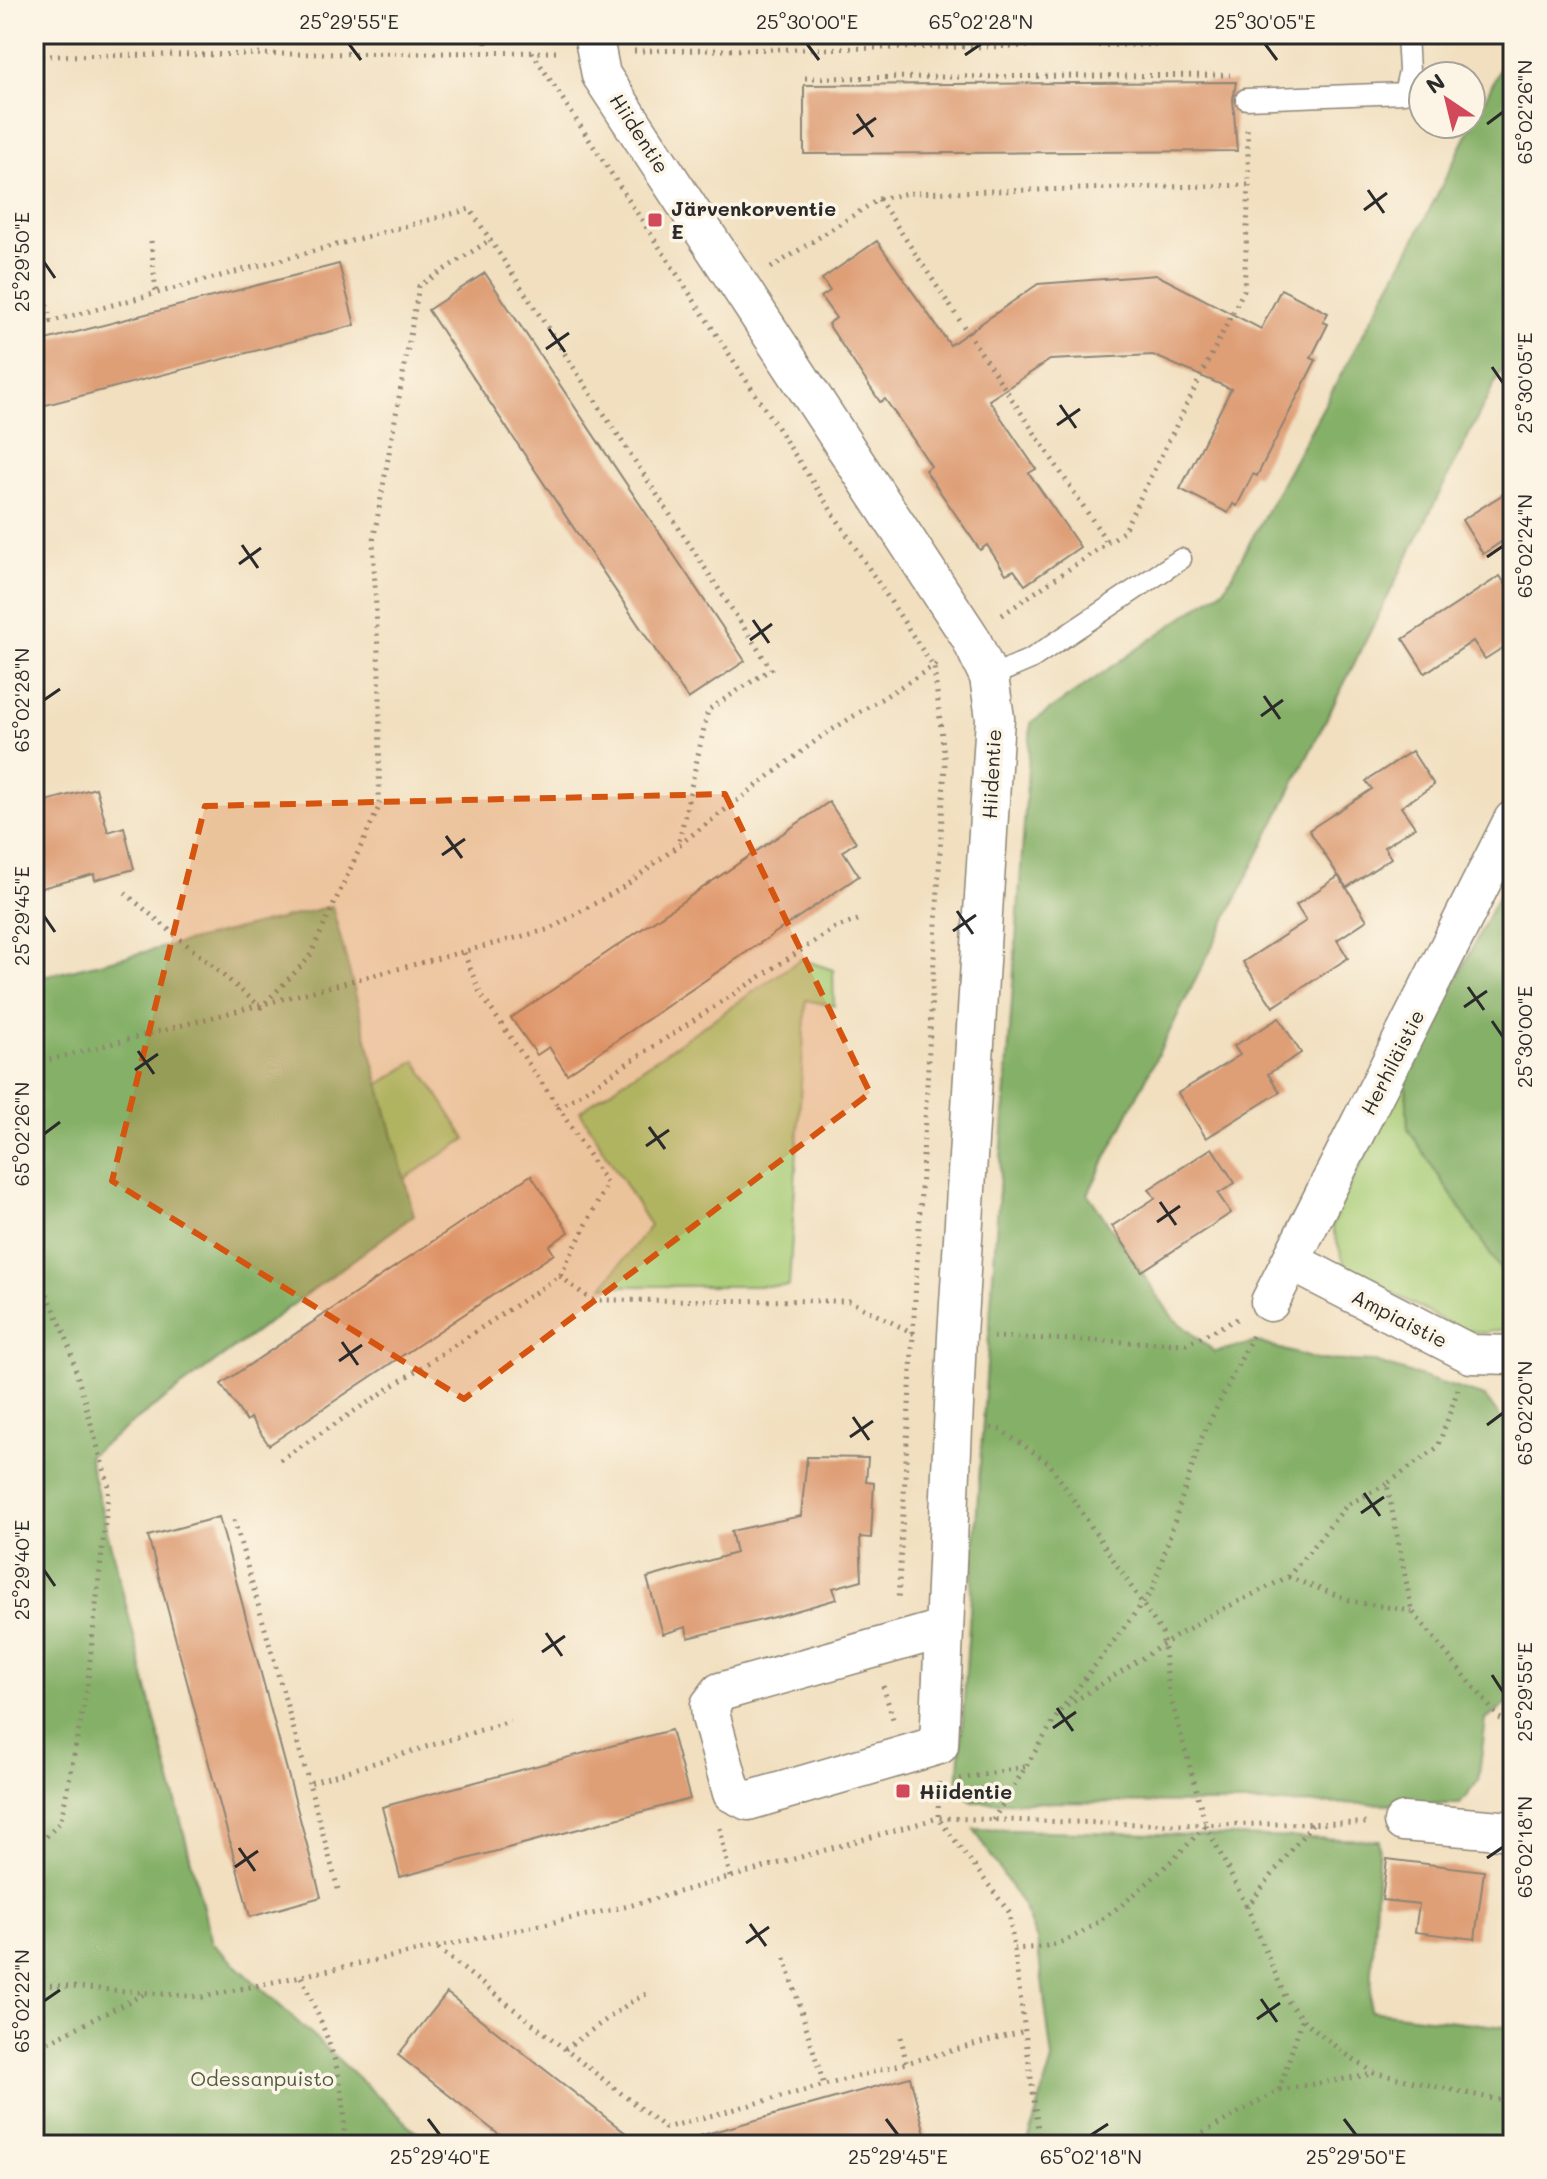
<svg xmlns="http://www.w3.org/2000/svg" width="1547" height="2179" font-family="Mali,sans-serif">
  <rect width="100%" height="100%" fill="#fcf5e5"/>
  <filter id="ink" filterUnits="userSpaceOnUse"><feTurbulence type="fractalNoise" baseFrequency=".0125" numOctaves="2"/><feDisplacementMap in="SourceGraphic" scale="16" xChannelSelector="R" yChannelSelector="G"/><feConvolveMatrix kernelMatrix="1 2 1 2 8 2 1 2 1" color-interpolation-filters="sRGB"/></filter>
  <filter id="wash" filterUnits="userSpaceOnUse"><feTurbulence type="fractalNoise" baseFrequency=".006" numOctaves="4" result="noise"/><feDisplacementMap in="SourceGraphic" scale="32" xChannelSelector="R" yChannelSelector="G"/><feGaussianBlur stdDeviation="1.8" result="paint"/><feColorMatrix in="noise" values="0 0 0 0 0 0 0 0 0 0 0 0 0 0 0 0 0 1.4 0 .05"/><feComposite in="paint" operator="in"/></filter>
  <g filter="url(#wash)">
    <rect width="100%" height="100%" fill="#f1dfbf"/>
    <!-- green -->
    <g fill="#a7cc76" stroke="#697c50" stroke-width="2">
      <path d="M801 959 833 970 834 1006 806 1000 789 1286H603L650 1226 580 1111Z"/>
      <path d="M416 1061 466 1139 331 1226 280 1148Z"/>
      <path d="M1406 1079 1408 1129 1513 1289V1327L1485 1333 1461 1330 1346 1268 1332 1227 1341 1202Z"/>
    </g>
    <!-- forest -->
    <g fill="#85b067" stroke="#586e49" stroke-width="2">
      <path d="M1506 57H1513V347L1088 1194 1173 1318 1215 1352 1257 1342 1317 1360 1375 1362 1485 1397 1513 1434V1698L1486 1720 1478 1781 1460 1804 972 1802 958 1785 1031 723 1225 588 1418 233Z"/>
      <path d="M1513 867V1289L1408 1129 1406 1079Z"/>
      <path d="M332 906 414 1215 88 1456 212 1943 431 2145H34V979Z"/>
      <path d="M974 1829 1379 1840 1370 2011 1513 2028V2145H1027L1052 2060 1037 1940 1023 1906Z"/>
    </g>
    <g id="blocks">
      <!-- building -->
      <g fill="#de9e76">
        <path d="M1236 82 1233 99 1237 151 804 154V85Z"/>
        <path d="M877 241 950 345 1038 284 1157 275 1261 329 1281 289 1328 313 1323 322 1328 324 1311 358 1316 360 1257 476 1253 474 1237 506 1233 504 1228 513 1180 489 1231 389 1153 355 1050 360 989 400 1036 469 1029 473 1080 547 1025 585 1014 570 1006 574 987 545 980 550 925 470 931 466 915 442 885 399 880 402 828 324 836 318 821 297 830 291 822 279Z"/>
        <path d="M339 264 355 325 34 408V343Z"/>
        <path d="M485 273 745 661 688 699 428 310Z"/>
        <path d="M1513 488V534L1483 554 1462 520Z"/>
        <path d="M1500 576 1513 596V641L1485 659 1473 641 1425 673 1403 639Z"/>
        <path d="M1412 751 1434 785 1401 807 1415 827 1384 847 1391 858 1346 888 1309 830 1372 789 1366 781Z"/>
        <path d="M96 788 108 832 124 827 134 869 95 880 94 874 34 890V804Z"/>
        <path d="M829 802 856 842 843 851 859 876 567 1074 549 1047 537 1055 511 1018Z"/>
        <path d="M1339 876 1367 920 1337 940 1348 958 1273 1007 1243 962 1306 921 1296 905Z"/>
        <path d="M1279 1018 1301 1053 1268 1074 1280 1092 1206 1138 1178 1093 1240 1055 1234 1046Z"/>
        <path d="M1212 1148 1235 1183 1218 1194 1231 1213 1142 1271 1112 1226 1155 1198 1149 1189Z"/>
        <path d="M531 1175 569 1232 549 1246 554 1254 269 1445 250 1418 246 1421 221 1384Z"/>
        <path d="M807 1457 868 1458 866 1482 874 1483 871 1538 860 1537 862 1580 833 1588 837 1599 778 1616 688 1638 686 1627 663 1634 647 1578 736 1553 731 1531 801 1516Z"/>
        <path d="M219 1517 321 1897 250 1917 148 1536Z"/>
        <path d="M671 1730 690 1799 400 1877 382 1807Z"/>
        <path d="M1387 1859 1484 1871 1475 1939 1415 1932 1419 1904 1382 1900Z"/>
        <path d="M447 1993 641 2145H512L398 2055Z"/>
        <path d="M910 2077 926 2137 916 2139 918 2145H700L699 2136Z"/>
      </g>
    </g>
  </g>
  <g filter="url(#ink)">
    <use href="#blocks" fill-opacity="0" stroke="#8e8575" stroke-width="2"/>
    <g fill="none" stroke-linecap="round" stroke-linejoin="round">
      <!-- lane casing -->
      <g stroke="#8e8575" stroke-width="23">
        <g id="lane">
          <path d="M1246 99 1404 93 1409 71 1407 34"/>
          <path d="M989 677 1031 659 1181 559"/>
        </g>
      </g>
      <!-- street casing -->
      <g stroke="#8e8575" stroke-width="41">
        <g id="street">
          <path d="M593 34 601 75 970 637 989 677 995 718 957 1336 939 1745 748 1801 732 1793 711 1717 710 1705 720 1692 943 1629"/>
          <path d="M1292 1262 1471 1354 1513 1355"/>
          <path d="M1270 1302 1513 820"/>
          <path d="M1403 1822 1513 1831"/>
        </g>
      </g>
      <!-- path -->
      <g stroke="#8e8575" stroke-width="5" stroke-dasharray="2 6" stroke-linecap="butt">
        <path d="M486 34V50"/>
        <path d="M1434 42 1513 41"/>
        <path d="M634 51 1380 42"/>
        <path d="M532 52 934 668 945 763 898 1602"/>
        <path d="M34 56 560 52"/>
        <path d="M805 78 1230 75"/>
        <path d="M879 199 1107 542"/>
        <path d="M151 241 156 293"/>
        <path d="M35 258 51 321"/>
        <path d="M771 268 879 199 908 193 1249 185"/>
        <path d="M34 326 470 209 771 669 708 710 678 846"/>
        <path d="M1002 615 1123 532 1244 290 1249 185 1247 126"/>
        <path d="M125 893 261 1007 309 958 379 807 380 697 373 542 419 286 490 240"/>
        <path d="M464 953 480 993 559 1108"/>
        <path d="M34 1064 550 929 625 886 822 736 940 662"/>
        <path d="M34 1265 66 1336 109 1487 87 1688 61 1821 34 1850"/>
        <path d="M560 1276 591 1300 849 1301 915 1334"/>
        <path d="M993 1337 1186 1344 1237 1319"/>
        <path d="M1458 1389 1438 1447 1387 1484 1412 1611 1499 1718 1513 1724"/>
        <path d="M991 1428 1001 1430 1049 1463 1162 1633 1169 1692 1206 1825C1175 1860 1096 1936 1051 1945 1039 1948 1026 1948 1014 1949"/>
        <path d="M280 1460 560 1276 607 1184 559 1108 835 928 858 920"/>
        <path d="M234 1520 309 1783"/>
        <path d="M1288 1577 1355 1602 1412 1611"/>
        <path d="M883 1686 893 1719"/>
        <path d="M1067 1706 1205 1618 1288 1577 1347 1505 1387 1484"/>
        <path d="M960 1779 1025 1767"/>
        <path d="M939 1782 938 1818 1009 1912 1040 2145"/>
        <path d="M993 1820 1060 1711 1152 1591 1201 1439 1253 1335"/>
        <path d="M1312 1824 1247 1907 1286 1999 1302 2019 1340 2050 1374 2073 1513 2103"/>
        <path d="M1206 1825 1247 1907"/>
        <path d="M720 1828 730 1877"/>
        <path d="M338 1889 309 1783 510 1721"/>
        <path d="M438 1949 665 2128 1025 2031"/>
        <path d="M785 1958 824 2085"/>
        <path d="M301 1977C325 2028 351 2087 343 2145"/>
        <path d="M34 1984 203 1997 629 1906 938 1818 1172 1825 1367 1823"/>
        <path d="M901 2037 906 2062"/>
        <path d="M34 2049 144 1994"/>
        <path d="M565 2049 631 2002 650 1992"/>
        <path d="M1279 2090 1302 2019"/>
        <path d="M1182 2145 1279 2090 1373 2074"/>
      </g>
      <!-- lane -->
      <use href="#lane" stroke="#fff" stroke-width="20"/>
      <!-- street -->
      <use href="#street" stroke="#fff" stroke-width="38"/>
    </g>
  </g>
  <!-- marked area -->
  <path fill="#d5540f" fill-opacity="0.2" stroke="#d5540f" stroke-width="6" stroke-dasharray="16 10" stroke-linejoin="round" d="M725 794 870 1093 464 1399 112 1181 205 806Z"/>
  <!-- ticks -->
  <path fill="none" stroke="#2b2b2b" stroke-width="3" d="M349 44 361 60M807 44 819 60M1265 44 1277 60M965 55 981 44M857 114 873 137M1487 124 1503 112M853 134 876 118M1368 190 1384 213M1364 210 1387 193M44 262 55 278M549 329 565 352M546 349 569 333M1492 367 1503 383M1060 405 1076 428M1057 425 1080 409M242 545 258 568M1487 557 1503 546M239 564 261 548M753 620 769 643M750 640 772 624M1264 696 1280 719M44 700 60 689M1261 716 1283 700M446 836 462 858M442 855 465 839M957 911 973 934M44 916 55 932M953 931 976 915M1468 987 1484 1010M1464 1007 1487 991M1492 1021 1503 1037M138 1051 154 1074M135 1070 158 1054M649 1127 665 1149M44 1134 60 1122M646 1146 669 1130M1160 1202 1176 1225M1157 1222 1180 1206M342 1342 358 1365M339 1361 362 1345M853 1417 869 1440M1487 1425 1503 1413M850 1437 873 1421M1364 1493 1380 1516M1361 1513 1384 1497M44 1570 55 1586M546 1633 562 1656M542 1652 565 1636M1492 1675 1503 1692M1057 1708 1073 1731M1053 1728 1076 1712M239 1848 255 1871M1487 1858 1503 1847M235 1867 258 1851M750 1924 766 1946M746 1943 769 1927M1261 1999 1277 2022M44 2001 60 1990M1257 2019 1280 2003M428 2119 440 2135M886 2119 898 2135M1344 2119 1356 2135M1091 2135 1108 2124"/>
  <!-- markers -->
  <g fill="#d1495b" stroke="#fcf5e5" stroke-width="3">
    <rect x="647" y="212" width="16" height="16" rx="4"/>
    <rect x="895" y="1783" width="16" height="16" rx="4"/>
  </g>
  <g text-anchor="middle" dominant-baseline="central" stroke-width="7" stroke-linejoin="round" paint-order="stroke">
    <!-- street labels -->
    <g font-size="20" fill="#2b2b2b" stroke="#fcf5e5">
      <text transform="translate(640 133) rotate(57)">Hiidentie</text>
      <text transform="translate(991 774) rotate(-87)">Hiidentie</text>
      <text transform="translate(1392 1062) rotate(-63)">Herhiläistie</text>
      <text transform="translate(1400 1318) rotate(27)">Ampiaistie</text>
    </g>
    <!-- poi labels -->
    <g font-size="20" font-weight="bold" fill="#2b2b2b" stroke="#fcf5e5" text-anchor="start">
      <text x="671" y="208">Järvenkorventie<tspan x="671" dy="23">E</tspan></text>
      <text x="919" y="1791">Hiidentie</text>
    </g>
    <!-- park labels -->
    <g font-size="20" fill="#505b42" stroke="#fcf5e5">
      <text x="262" y="2078">Odessanpuisto</text>
    </g>
  </g>
  <!-- margin -->
  <rect width="1547" height="2179" fill="none" stroke="#fcf5e5" stroke-width="88"/>
  <!-- north arrow -->
  <g transform="translate(1447 100) rotate(325)"><circle r="38" fill="#fcf5e5" stroke="#a8a49b" stroke-width="2"/>
  <path d="M0-6L14 30L0 20L-14 30Z" fill="#d1495b"/>
  <text y="-12" font-size="22" font-weight="bold" text-anchor="middle" fill="#2b2b2b">N</text>
  </g>
  <rect x="44" y="44" width="1459" height="2091" fill="none" stroke="#2b2b2b" stroke-width="3"/>
  <g font-size="20" text-anchor="middle" fill="#2b2b2b">
    <text x="349" y="29">25°29'55"E</text>
    <text x="807" y="29">25°30'00"E</text>
    <text x="981" y="29">65°02'28"N</text>
    <text x="1265" y="29">25°30'05"E</text>
    <text transform="translate(1525 112) rotate(-90)" y="7">65°02'26"N</text>
    <text transform="translate(22 262) rotate(-90)" y="7">25°29'50"E</text>
    <text transform="translate(1525 383) rotate(-90)" y="7">25°30'05"E</text>
    <text transform="translate(1525 546) rotate(-90)" y="7">65°02'24"N</text>
    <text transform="translate(22 700) rotate(-90)" y="7">65°02'28"N</text>
    <text transform="translate(22 916) rotate(-90)" y="7">25°29'45"E</text>
    <text transform="translate(1525 1037) rotate(-90)" y="7">25°30'00"E</text>
    <text transform="translate(22 1134) rotate(-90)" y="7">65°02'26"N</text>
    <text transform="translate(1525 1413) rotate(-90)" y="7">65°02'20"N</text>
    <text transform="translate(22 1570) rotate(-90)" y="7">25°29'40"E</text>
    <text transform="translate(1525 1692) rotate(-90)" y="7">25°29'55"E</text>
    <text transform="translate(1525 1847) rotate(-90)" y="7">65°02'18"N</text>
    <text transform="translate(22 2001) rotate(-90)" y="7">65°02'22"N</text>
    <text x="440" y="2164">25°29'40"E</text>
    <text x="898" y="2164">25°29'45"E</text>
    <text x="1091" y="2164">65°02'18"N</text>
    <text x="1356" y="2164">25°29'50"E</text>
  </g>
</svg>
